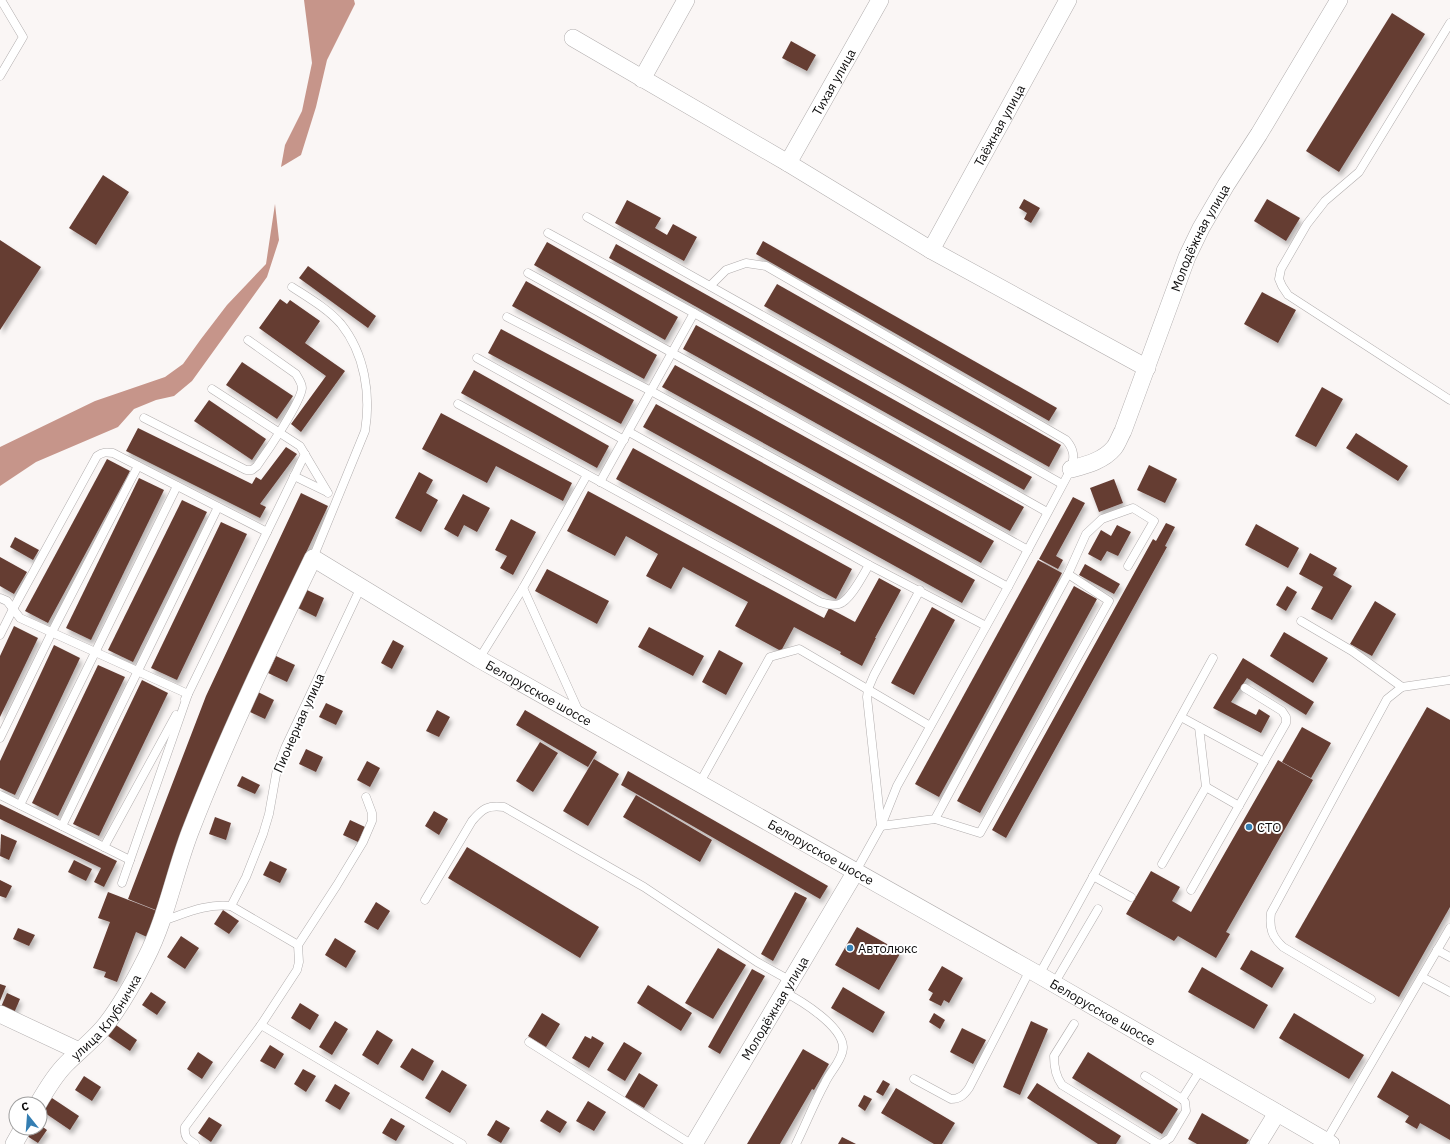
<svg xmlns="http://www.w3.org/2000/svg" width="1450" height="1144" font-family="'IBM Plex Sans',sans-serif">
  <defs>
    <filter id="shadow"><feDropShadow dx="2.5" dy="4.5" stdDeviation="2" flood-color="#0004"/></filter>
  </defs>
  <rect width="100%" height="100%" fill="#faf6f5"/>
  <!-- water -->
  <g fill="#c6958a">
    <path d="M304 0H354L355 4 327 60 316 107 301 155 281 167 285 145 302 111 312 63Z"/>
    <path d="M275 204 279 240 267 277 192 381 174 396 156 400 134 409 118 427 36 462 0 486V447L95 401 165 377 183 364 201 339 227 305 266 264Z"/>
  </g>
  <!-- building -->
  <g fill="#653c33" filter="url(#shadow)">
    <path d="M1392 13 1425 34 1339 172 1306 151Z"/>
    <path d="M791 41 816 55 807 71 782 58Z"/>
    <path d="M103 175 129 192 96 245 69 228Z"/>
    <path d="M1024 199 1040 208 1031 223 1024 219 1027 213 1019 208Z"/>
    <path d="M1267 199 1300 218 1286 241 1254 221Z"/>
    <path d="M627 200 661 218 655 228 667 235 673 224 697 237 684 261 615 223Z"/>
    <path d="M0 240 41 267 0 330Z"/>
    <path d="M763 241 1057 408 1049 421 756 254Z"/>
    <path d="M547 242 678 317 665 340 534 265Z"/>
    <path d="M616 244 1032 477 1024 490 609 258Z"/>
    <path d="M308 266 376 316 368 328 299 278Z"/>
    <path d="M526 281 657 355 644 379 512 306Z"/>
    <path d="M777 284 1061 445 1049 467 764 306Z"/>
    <path d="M1262 292 1296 310 1278 343 1244 324Z"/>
    <path d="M280 299 287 304 290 300 320 321 305 343 345 371 301 432 291 424 326 376 259 328Z"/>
    <path d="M696 325 1024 507 1010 531 683 349Z"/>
    <path d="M501 329 634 400 621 424 488 353Z"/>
    <path d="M242 362 293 396 277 419 226 385Z"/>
    <path d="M675 365 994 541 981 563 662 387Z"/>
    <path d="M474 370 609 446 597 468 461 393Z"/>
    <path d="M1322 387 1343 399 1316 447 1295 436Z"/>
    <path d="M209 400 266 439 252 460 194 421Z"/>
    <path d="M656 404 975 580 962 603 643 427Z"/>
    <path d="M441 413 572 483 563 501 496 466 487 483 422 449Z"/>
    <path d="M138 428 252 484 256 477 261 480 286 447 297 454 260 504 266 507 260 518 126 451Z"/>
    <path d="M1356 433 1408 466 1398 481 1346 448Z"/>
    <path d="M633 448 852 569 836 599 616 479Z"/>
    <path d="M107 459 130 471 48 623 25 611Z"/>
    <path d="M1149 465 1177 479 1165 503 1137 490Z"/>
    <path d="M419 472 433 480 426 493 438 500 421 532 395 518Z"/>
    <path d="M139 478 164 490 91 640 66 628Z"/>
    <path d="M1114 479 1123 503 1099 512 1090 488Z"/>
    <path d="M588 491 824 618 829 608 855 622 879 578 901 590 875 638H876L862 666 840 654 841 652 794 627 781 651 735 626 748 602 683 567 671 589 646 576 658 554 626 536 615 556 567 531Z"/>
    <path d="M301 493 328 506 234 706 156 910 128 899 206 696Z"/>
    <path d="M463 494 490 508 477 532 464 525 458 537 444 529Z"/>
    <path d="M1073 497 1085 503 1056 556 1063 560 1058 569 1039 559Z"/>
    <path d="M182 500 207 512 133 662 108 650Z"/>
    <path d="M511 519 536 532 513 575 500 568 507 556 495 550Z"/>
    <path d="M221 522 247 534 177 680 151 668Z"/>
    <path d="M1166 523 1175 527 1165 546 1167 547 1006 838 992 830 1153 539 1156 541Z"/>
    <path d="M1256 524 1299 548 1288 568 1245 545Z"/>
    <path d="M1117 525 1131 532 1118 556 1107 551 1101 561 1088 554 1101 530 1111 536Z"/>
    <path d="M15 537 39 550 33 560 10 547Z"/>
    <path d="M1310 553 1337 568 1333 575 1352 586 1332 620 1311 609 1323 587 1299 574Z"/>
    <path d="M0 557 27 572 14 594 0 586Z"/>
    <path d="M1038 560 1062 573 939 797 915 784Z"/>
    <path d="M1085 564 1120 584 1114 594 1079 575Z"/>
    <path d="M547 569 609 601 597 624 535 591Z"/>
    <path d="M1074 586 1097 599 980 813 957 801Z"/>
    <path d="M1287 586 1297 592 1286 611 1276 605Z"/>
    <path d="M307 590 324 598 316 617 298 608Z"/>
    <path d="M1375 601 1396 614 1372 656 1350 644Z"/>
    <path d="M932 607 955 620 914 695 891 683Z"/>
    <path d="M14 626 38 638 0 717V656Z"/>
    <path d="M649 627 704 656 693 676 638 647Z"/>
    <path d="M1284 632 1328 658 1313 683 1270 656Z"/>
    <path d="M393 640 404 646 392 669 381 663Z"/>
    <path d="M54 645 80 658 15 795 0 788V761Z"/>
    <path d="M719 650 743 663 726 695 702 682Z"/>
    <path d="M276 656 295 665 287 682 268 673Z"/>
    <path d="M1243 658 1314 702 1306 715 1247 678 1231 702 1256 715 1259 709 1270 716 1261 733 1213 708Z"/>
    <path d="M98 665 125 677 58 816 32 803Z"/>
    <path d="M142 680 168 693 99 836 73 824Z"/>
    <path d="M258 692 274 700 265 719 250 712Z"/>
    <path d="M326 703 343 711 336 725 319 717Z"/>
    <path d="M1427 707 1450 720V907L1399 997 1295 937Z"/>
    <path d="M437 710 450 717 439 737 426 731Z"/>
    <path d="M525 710 597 752 588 767 516 725Z"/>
    <path d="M1302 727 1331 743 1311 778 1282 762Z"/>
    <path d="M540 742 558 753 533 792 516 781Z"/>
    <path d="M306 749 323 757 316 772 299 764Z"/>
    <path d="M594 759 619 774 588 826 563 811Z"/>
    <path d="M1278 760 1313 780 1226 932 1230 934 1216 958 1178 936 1174 941 1126 914 1151 871 1180 887 1172 901 1191 912Z"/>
    <path d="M367 761 380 768 370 787 357 780Z"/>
    <path d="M628 771 828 886 820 899 621 785Z"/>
    <path d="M242 776 260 785 255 794 237 786Z"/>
    <path d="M636 795 712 840 700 862 623 817Z"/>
    <path d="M0 804 117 861 104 887 94 882 101 868 0 819Z"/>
    <path d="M434 811 448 819 439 835 425 826Z"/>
    <path d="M215 817 231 823 226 840 209 834Z"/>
    <path d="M350 820 365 827 358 842 343 835Z"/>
    <path d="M1 834 17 841 9 860 0 856Z"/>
    <path d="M467 847 599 927 580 958 448 878Z"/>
    <path d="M74 860 92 869 86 881 68 872Z"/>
    <path d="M270 861 287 869 280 883 263 875Z"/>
    <path d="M0 880 12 886 6 898 0 896Z"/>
    <path d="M108 892 157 911 147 937 136 932 117 982 104 977 106 972 93 968 110 922 98 918Z"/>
    <path d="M795 892 807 898 773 961 761 954Z"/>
    <path d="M376 902 390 911 378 930 364 922Z"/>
    <path d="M223 910 239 921 229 934 214 924Z"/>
    <path d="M857 927 901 952 879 990 835 965Z"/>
    <path d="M18 928 35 935 29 946 13 939Z"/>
    <path d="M181 936 199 948 185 969 167 957Z"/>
    <path d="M335 938 356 951 346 968 325 955Z"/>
    <path d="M718 948 746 965 713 1019 685 1003Z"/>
    <path d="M1251 950 1284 968 1272 988 1240 969Z"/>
    <path d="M942 966 963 978 949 1003 944 1000 941 1006 929 1000 933 993 928 990Z"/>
    <path d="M1202 967 1268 1005 1254 1029 1188 992Z"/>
    <path d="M752 969 765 976 720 1054 708 1047Z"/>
    <path d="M0 984 6 986 0 1001Z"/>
    <path d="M648 985 692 1013 681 1031 637 1003Z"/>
    <path d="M843 987 885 1012 873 1033 831 1008Z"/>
    <path d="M151 992 166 1002 157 1015 142 1005Z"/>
    <path d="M7 993 20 999 14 1013 1 1007Z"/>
    <path d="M300 1003 319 1015 310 1030 291 1018Z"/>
    <path d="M542 1013 560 1024 546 1047 528 1036Z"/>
    <path d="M934 1013 945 1020 940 1029 929 1022Z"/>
    <path d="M1294 1013 1364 1055 1349 1079 1279 1038Z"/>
    <path d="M335 1021 348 1029 332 1055 319 1047Z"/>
    <path d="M1031 1021 1048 1029 1020 1095 1003 1087Z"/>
    <path d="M116 1025 137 1040 130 1051 108 1036Z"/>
    <path d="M962 1028 986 1040 973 1064 950 1052Z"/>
    <path d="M377 1030 393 1040 378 1065 362 1055Z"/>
    <path d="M585 1036 591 1039 592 1036 604 1043 589 1068 572 1058Z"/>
    <path d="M624 1042 642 1053 625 1081 607 1070Z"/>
    <path d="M270 1045 284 1054 275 1069 260 1061Z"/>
    <path d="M412 1048 434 1061 423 1081 400 1067Z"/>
    <path d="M803 1049 829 1064 814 1090 812 1089 780 1144H747Z"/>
    <path d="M198 1052 213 1062 202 1079 187 1069Z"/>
    <path d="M1088 1052 1178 1109 1162 1134 1072 1078Z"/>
    <path d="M303 1069 316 1076 306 1092 294 1084Z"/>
    <path d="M442 1070 467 1085 450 1113 425 1098Z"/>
    <path d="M1392 1071 1450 1105V1140L1420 1123 1417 1129 1405 1122 1409 1116 1377 1097Z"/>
    <path d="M639 1073 658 1085 644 1108 625 1097Z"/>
    <path d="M84 1076 101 1087 92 1101 75 1090Z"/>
    <path d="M883 1080 890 1084 883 1096 876 1092Z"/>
    <path d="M1037 1083 1121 1136 1116 1144H1098L1027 1098Z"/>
    <path d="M335 1084 350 1093 340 1110 325 1101Z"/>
    <path d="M896 1088 955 1123 942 1144H934L881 1113Z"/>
    <path d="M864 1095 872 1099 865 1111 858 1106Z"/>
    <path d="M52 1098 79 1116 70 1130 42 1111Z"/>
    <path d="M588 1101 606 1112 594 1131 576 1121Z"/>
    <path d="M547 1110 567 1122 560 1133 540 1121Z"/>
    <path d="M1202 1113 1249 1140 1246 1144H1197L1188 1139Z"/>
    <path d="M209 1117 222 1125 211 1142 198 1133Z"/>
    <path d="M391 1118 405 1126 396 1141 382 1133Z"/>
    <path d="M496 1120 510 1128 501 1143 487 1135Z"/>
    <path d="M40 1125 47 1130 38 1143 27 1136 32 1128H40Z"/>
    <path d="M842 1137 856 1144H838Z"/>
  </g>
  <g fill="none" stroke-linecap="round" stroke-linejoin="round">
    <!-- lane casing -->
    <g stroke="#b1adad" stroke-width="9">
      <g id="lane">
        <path d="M1450 23 1359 172 1325 201 1307 224 1281 269 1279 279 1282 286 1288 295 1450 400"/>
        <path d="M0 76 23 37 1 0"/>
        <path d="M587 217 1062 484"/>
        <path d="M548 233 694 313 1047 512"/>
        <path d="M528 273 1028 550"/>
        <path d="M710 286 726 270 746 263 766 266 1066 440C1074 449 1075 457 1071 469L1008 587 897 786 881 826 856 871"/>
        <path d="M292 287C309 298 328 309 341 324 365 354 371 395 365 431L313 558"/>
        <path d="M507 317 651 391 1008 587"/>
        <path d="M477 358 624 440"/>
        <path d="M212 389 300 446 328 493"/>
        <path d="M458 404 820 602C826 604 832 606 839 604 850 601 863 575 869 565"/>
        <path d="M144 418 246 470H252L257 466C267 452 301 402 302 388 302 383 298 378 296 374L248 340"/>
        <path d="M629 432 869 565 986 626"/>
        <path d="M294 476 327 492"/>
        <path d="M600 482 694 313"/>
        <path d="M523 588 579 712"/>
        <path d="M920 590 874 675 868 689 867 697 881 826 935 819 1068 574 1086 534 1102 519 1133 508 1154 521 1128 566"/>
        <path d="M0 598 7 601 20 618 188 694 185 699"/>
        <path d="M1301 621 1352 651 1402 687"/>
        <path d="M0 635 13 609 97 456C103 452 106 452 113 453L267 532"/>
        <path d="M479 659 523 588 587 475"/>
        <path d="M1181 717 1264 762"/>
        <path d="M0 738 52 632 138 466"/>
        <path d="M699 784 770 657 799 649 930 726"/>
        <path d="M1206 787 1239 806"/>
        <path d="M0 795 130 860"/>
        <path d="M20 805 177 486"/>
        <path d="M935 819 980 833 1109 601 1068 574"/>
        <path d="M62 826 218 507"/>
        <path d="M104 847 176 715"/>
        <path d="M1162 864 1206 787 1199 727"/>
        <path d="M1093 876 1131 897"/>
        <path d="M122 883 188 694 305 454"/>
        <path d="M1191 890 1286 723V717L1282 711 1245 688"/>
        <path d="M425 900 472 821C483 808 488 805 504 807L644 887 757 962 791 981"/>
        <path d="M231 906 246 877 263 834 269 814 277 769 285 748 361 587"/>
        <path d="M162 921C184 914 207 903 231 906L298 945"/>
        <path d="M1437 950 1450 957"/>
        <path d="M1039 975 1213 658"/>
        <path d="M1422 977 1450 992"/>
        <path d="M1054 984 1098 909"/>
        <path d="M784 992C802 1001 842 1026 843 1047 843 1059 830 1072 825 1083 814 1103 806 1124 796 1144"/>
        <path d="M1371 999 1283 947C1272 937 1269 928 1271 913L1387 699 1402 687 1450 680"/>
        <path d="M1074 1024 1054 1056C1054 1066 1056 1077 1062 1085L1157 1143 1161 1144 1170 1138 1186 1111 1185 1102 1182 1099 1145 1076"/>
        <path d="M261 1025 462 1144"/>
        <path d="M529 1042 691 1144"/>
        <path d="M914 1079 951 1099C960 1099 964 1095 969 1088L1030 970"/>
        <path d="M1182 1099 1201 1069"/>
        <path d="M1326 1141 1450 928"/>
        <path d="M195 1144C187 1139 184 1137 185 1127L261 1025 297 970 299 962 298 945 337 885 363 842 372 821V813L366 797"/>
      </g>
    </g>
    <!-- street casing -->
    <g stroke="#b1adad" stroke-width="18">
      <g id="street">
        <path d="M573 38 788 163 931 250 1147 368"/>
        <path d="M642 79 686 0"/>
        <path id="s1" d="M788 163 880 0"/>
        <path id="s2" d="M931 250 1068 0"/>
        <path id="s3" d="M1071 469C1086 465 1103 461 1114 448 1118 443 1120 436 1123 431L1187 257 1201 228 1226 185 1259 134 1339 0"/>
        <path d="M0 1014 79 1051"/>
        <path id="s4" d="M38 1104C46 1090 55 1075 66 1064 79 1051 93 1040 104 1027 121 1006 134 982 146 958 166 919 174 874 190 832 226 739 269 649 313 558L479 659 1039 975 1331 1144"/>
        <path d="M14 1144 23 1128"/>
        <path id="s5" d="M694 1144 856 871"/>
        <path d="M1258 1144 1277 1113"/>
      </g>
    </g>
    <!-- lane -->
    <use href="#lane" stroke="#fff" stroke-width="8"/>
    <!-- street -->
    <use href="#street" stroke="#fff" stroke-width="17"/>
  </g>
  <!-- markers -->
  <g fill="#347eb2" stroke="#fff" stroke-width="1.5">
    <circle cx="1249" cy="827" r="4"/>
    <circle cx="850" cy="948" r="4"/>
  </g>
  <g text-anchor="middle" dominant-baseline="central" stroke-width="4" stroke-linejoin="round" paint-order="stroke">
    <!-- street labels -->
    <g font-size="13" fill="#0d0c0c" stroke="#fff">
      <text stroke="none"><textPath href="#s1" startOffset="93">Тихая улица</textPath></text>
      <text stroke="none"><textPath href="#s2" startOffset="142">Таёжная улица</textPath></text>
      <text stroke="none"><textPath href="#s3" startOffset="276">Молодёжная улица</textPath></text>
      <text stroke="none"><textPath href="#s4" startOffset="880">Белорусское шоссе</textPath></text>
      <text transform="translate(299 723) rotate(-66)">Пионерная улица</text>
      <text stroke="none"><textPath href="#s4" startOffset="1204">Белорусское шоссе</textPath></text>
      <text stroke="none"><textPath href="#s5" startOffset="158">Молодёжная улица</textPath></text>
      <text stroke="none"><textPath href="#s4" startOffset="1528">Белорусское шоссе</textPath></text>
      <text stroke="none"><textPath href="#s4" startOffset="111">улица Клубничка</textPath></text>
    </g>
    <!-- poi labels -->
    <g font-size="13" fill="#0d0c0c" stroke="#fff" text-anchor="start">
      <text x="1257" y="827">СТО</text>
      <text x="858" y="948">Автолюкс</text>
    </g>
  </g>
  <!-- north arrow -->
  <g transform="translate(28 1116) rotate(343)"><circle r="19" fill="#ffffff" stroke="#9e9e9e"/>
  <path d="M0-3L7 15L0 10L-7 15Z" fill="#347eb2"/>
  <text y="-6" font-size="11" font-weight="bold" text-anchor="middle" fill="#0d0c0c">С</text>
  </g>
</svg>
